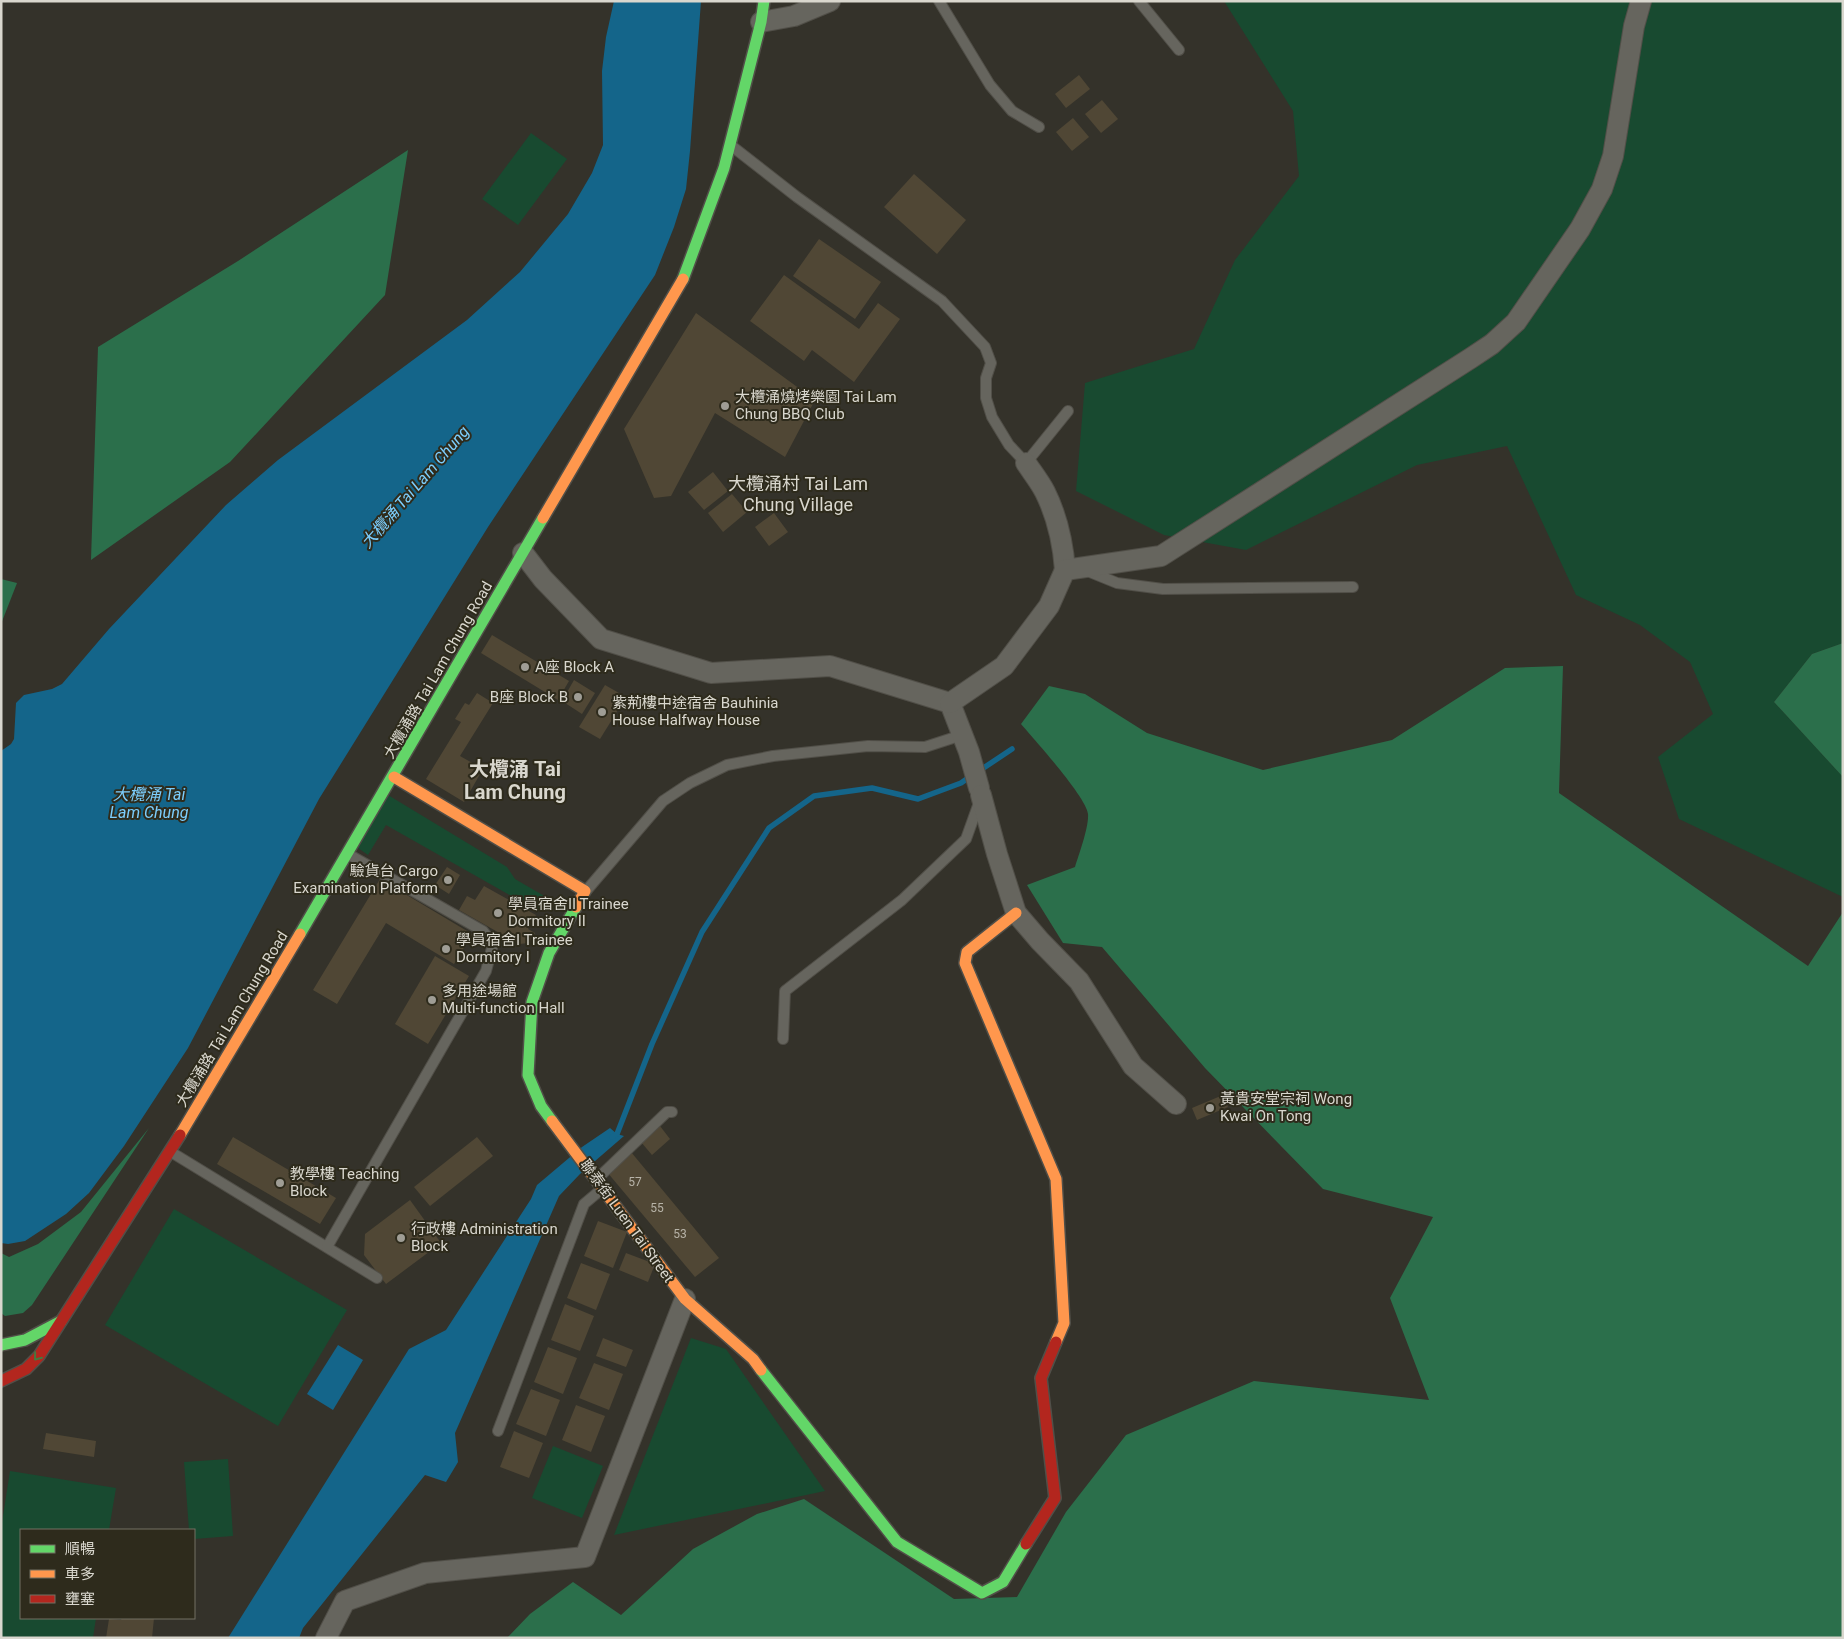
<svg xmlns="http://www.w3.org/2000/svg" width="1844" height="1639" font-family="Roboto,'Noto Sans TC',sans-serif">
  <rect width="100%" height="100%" fill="#34322a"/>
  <!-- green -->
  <g fill="#184a30">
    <path d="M1224 1H1843V643L1812 654 1774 702 1843 777V897L1679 819 1658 757 1713 714 1690 662 1640 625 1576 595 1507 446 1417 465 1246 550 1164 535 1076 491 1085 383 1194 349 1235 260 1299 176 1293 111Z"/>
    <path d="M531 133 567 159 518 225 482 199Z"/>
    <path d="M388 795 507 867 515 879 546 897 538 911 386 825 368 855 358 848Z"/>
    <path d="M174 1209 347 1310 278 1426 105 1325Z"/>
    <path d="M691 1338 726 1349 825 1491 614 1535Z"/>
    <path d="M553 1446 603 1466 582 1518 532 1498Z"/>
    <path d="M228 1459 233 1536 194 1539V1530H189L184 1462Z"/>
    <path d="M10 1471 116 1488 109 1530H21V1618H96L93 1638H1V1529Z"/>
  </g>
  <!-- forest -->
  <g fill="#2b6f4b">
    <path d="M408 150 385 295 230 462 91 560 98 347 238 261Z"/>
    <path d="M1 579 17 583 1 624Z"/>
    <path d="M1843 643V777L1774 702 1812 654Z"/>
    <path d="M1563 666 1559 793 1808 966 1843 912V1638H507L530 1614 573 1582 621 1615 693 1549 757 1514 804 1499 954 1599 1017 1597 1066 1512 1126 1435 1254 1381 1429 1400 1390 1298 1433 1217 1323 1189 1205 1068 1102 947 1063 943 1027 885 1075 867C1079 854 1089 827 1088 814 1087 798 1034 739 1021 724L1049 686 1085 694 1147 733 1263 770 1392 740 1505 668Z"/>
    <path d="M149 1128 32 1305 23 1313 5 1316 1 1313V1253L9 1257 38 1244 81 1212Z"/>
  </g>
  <!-- water -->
  <g fill="#14658a">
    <path d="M614 1H701L690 151 686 189 674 227 655 275 488 527 319 799 188 1048 124 1146 89 1193 66 1214 25 1241 8 1244 1 1243V751L11 744 14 739 16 703 24 695 52 689 62 684 109 629 226 505 278 460 467 320 520 272 568 214 592 173 603 145 602 71 606 37Z"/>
    <path d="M610 1128 617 1134 624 1136 580 1174 559 1196 455 1433 458 1462 446 1482 425 1475 303 1628 299 1638H228L409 1349 446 1330 531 1199 537 1185 582 1147Z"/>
    <path d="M338 1345 363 1360 333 1410 307 1394Z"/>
  </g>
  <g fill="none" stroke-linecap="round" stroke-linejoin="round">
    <!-- stream -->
    <g stroke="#14658a" stroke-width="5.5">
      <path d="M979 771 1012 749"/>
      <path d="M612 1137 617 1134 652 1044 702 932 769 828 814 796 872 788 918 799 961 783 971 776"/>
    </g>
  </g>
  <!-- building -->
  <g fill="#504735">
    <path d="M1079 75 1090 89 1066 108 1055 94Z"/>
    <path d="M1102 100 1118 119 1101 133 1085 114Z"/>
    <path d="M1073 118 1089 137 1072 151 1056 132Z"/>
    <path d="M914 174 966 220 937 254 884 207Z"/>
    <path d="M819 239 881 282 855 319 793 276Z"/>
    <path d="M784 275 859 329 878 303 900 319 854 382 812 350 804 361 750 321Z"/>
    <path d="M696 313 815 400 785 457 715 413 671 496 654 498 624 429Z"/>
    <path d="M713 472 728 491 704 510 688 492Z"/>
    <path d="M732 494 747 512 723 532 708 513Z"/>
    <path d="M774 513 788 532 769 546 755 527Z"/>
    <path d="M492 635 569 681 558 700 481 653Z"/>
    <path d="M574 680 595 693 582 714 562 701Z"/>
    <path d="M605 685 626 697 600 739 579 727Z"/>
    <path d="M477 693 493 703 460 756 483 769 464 802 426 779 461 722 455 719 465 703 469 705Z"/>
    <path d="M447 867 460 875 449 894 435 885Z"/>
    <path d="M380 879 472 934 454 964 386 923 337 1004 313 990Z"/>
    <path d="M484 886 536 915 528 929 535 933 529 943 519 944 459 910 467 896 475 900Z"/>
    <path d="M435 956 469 976 428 1044 395 1024Z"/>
    <path d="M1223 1095 1228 1107 1197 1120 1192 1108Z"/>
    <path d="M660 1126 670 1139 652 1155 641 1142Z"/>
    <path d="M233 1137 336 1198 320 1224 217 1164Z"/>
    <path d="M477 1137 493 1156 430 1206 414 1187Z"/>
    <path d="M631 1152 719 1258 695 1277 607 1172Z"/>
    <path d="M410 1200 441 1243 386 1284 364 1255 365 1234Z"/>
    <path d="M598 1221 627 1232 613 1268 584 1256Z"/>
    <path d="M626 1253 655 1264 648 1282 619 1270Z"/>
    <path d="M581 1263 610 1274 596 1310 567 1298Z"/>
    <path d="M565 1304 594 1316 580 1351 551 1340Z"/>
    <path d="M603 1338 633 1350 626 1367 596 1356Z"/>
    <path d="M548 1347 577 1358 563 1394 534 1382Z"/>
    <path d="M594 1363 623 1374 609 1410 579 1398Z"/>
    <path d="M531 1389 560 1400 546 1436 516 1424Z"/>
    <path d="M576 1405 605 1416 591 1452 562 1440Z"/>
    <path d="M514 1431 543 1443 529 1478 500 1467Z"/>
    <path d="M46 1433 96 1441 94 1457 43 1449Z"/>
    <path d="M122 1618H154L152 1638H106L109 1619 121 1620Z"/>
  </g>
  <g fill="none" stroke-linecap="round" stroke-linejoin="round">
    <!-- lane casing -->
    <g stroke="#514f48" stroke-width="12">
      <g id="lane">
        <path d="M939 1 990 85 1012 111 1039 127"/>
        <path d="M1139 1 1179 50"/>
        <path d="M733 147 797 197 942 301 985 347 991 363 986 378V398L992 417 1009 445 1026 463 1068 411"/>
        <path d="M1085 570 1117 583 1163 589 1353 587"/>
        <path d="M586 891 663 801 690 783 727 765 773 756 868 746 925 747 962 735"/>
        <path d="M783 1039 785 991 902 900 966 839 980 800"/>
        <path d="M171 1152 377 1278"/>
        <path d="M598 1178 667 1112H672"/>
        <path d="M327 1247 486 971 493 944 483 931 348 854"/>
        <path d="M498 1431 584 1204 603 1188"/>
      </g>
    </g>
    <!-- street casing -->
    <g stroke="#514f48" stroke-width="22">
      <g id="street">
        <path d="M761 22 794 16 830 1"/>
        <path d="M1026 463C1032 472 1040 482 1045 492 1057 516 1063 543 1065 570"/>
        <path d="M523 553 543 579 601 639 711 673 830 666 950 703 969 752 979 788"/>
        <path d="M950 703 1004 666 1049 606 1065 570 1161 556 1471 358 1492 344 1516 322 1580 229 1602 189 1613 156 1634 26 1641 1"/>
        <path d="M981 795 997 854 1016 913 1040 941 1079 981 1133 1066 1176 1104"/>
        <path d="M326 1638 345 1601 425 1573 585 1557 685 1299"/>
      </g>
    </g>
    <!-- fast casing -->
    <g stroke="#514f48" stroke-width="14">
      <g id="fast">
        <path d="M683 279 724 168 761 22 764 1"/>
        <path d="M300 934 543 518"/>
        <path d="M552 1121 541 1106 528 1075 532 1002 549 953 576 907"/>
        <path d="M1 1345 25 1340 61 1321"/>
        <path d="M761 1370 897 1542 982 1593 1003 1582 1026 1544"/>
      </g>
    </g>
    <!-- slow casing -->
    <g stroke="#514f48" stroke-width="14">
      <g id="slow">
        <path d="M543 518 683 279"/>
        <path d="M394 777 585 891 576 907"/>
        <path d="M1016 913 967 952 965 963 1056 1179 1064 1323 1056 1342"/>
        <path d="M552 1121 685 1299 753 1359 761 1370"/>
        <path d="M180 1135 300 934"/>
      </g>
    </g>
    <!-- jam casing -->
    <g stroke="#514f48" stroke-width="14">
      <g id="jam">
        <path d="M1 1381 26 1369 39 1356 180 1135"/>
        <path d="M1026 1544 1055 1498 1041 1378 1056 1342"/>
      </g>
    </g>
    <!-- lane -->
    <use href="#lane" stroke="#66655e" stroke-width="10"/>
    <!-- street -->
    <use href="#street" stroke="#66655e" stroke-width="20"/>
    <!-- fast -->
    <use href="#fast" stroke="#63d668" stroke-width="11"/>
    <!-- slow -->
    <use href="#slow" stroke="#ff974d" stroke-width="11"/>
    <!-- jam -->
    <use href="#jam" stroke="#b3261e" stroke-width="11"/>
  </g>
  <!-- one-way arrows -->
  <defs><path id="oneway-chevron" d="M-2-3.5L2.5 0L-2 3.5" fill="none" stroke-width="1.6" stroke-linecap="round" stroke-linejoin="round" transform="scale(1.25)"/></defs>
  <use stroke="#46783e" href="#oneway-chevron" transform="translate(37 1357) rotate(129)"/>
  <!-- markers -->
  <g fill="#9f9d95" stroke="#2e2b1c" stroke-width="2">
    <circle cx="725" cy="406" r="5"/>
    <circle cx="525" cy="667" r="5"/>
    <circle cx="578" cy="697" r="5"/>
    <circle cx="602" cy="712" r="5"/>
    <circle cx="448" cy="880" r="5"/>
    <circle cx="498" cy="913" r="5"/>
    <circle cx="446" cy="949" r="5"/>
    <circle cx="432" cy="1000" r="5"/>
    <circle cx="1210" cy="1108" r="5"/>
    <circle cx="280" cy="1183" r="5"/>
    <circle cx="401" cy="1238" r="5"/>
  </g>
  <g text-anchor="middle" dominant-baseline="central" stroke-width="4" stroke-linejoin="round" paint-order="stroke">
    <!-- number labels -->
    <g font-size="12" fill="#b7b3a8">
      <text x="635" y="1182">57</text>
      <text x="657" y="1208">55</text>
      <text x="680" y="1234">53</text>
    </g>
    <!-- poi labels -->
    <g font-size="15" fill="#d9d7ce" stroke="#2e2b1c" text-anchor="start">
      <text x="735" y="397">大欖涌燒烤樂園 Tai Lam<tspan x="735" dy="17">Chung BBQ Club</tspan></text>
      <text x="535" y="667">A座 Block A</text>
      <text x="568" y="697" text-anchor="end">B座 Block B</text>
      <text x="612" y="703">紫荊樓中途宿舍 Bauhinia<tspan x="612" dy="17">House Halfway House</tspan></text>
      <text x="438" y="871" text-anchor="end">驗貨台 Cargo<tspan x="438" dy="17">Examination Platform</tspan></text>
      <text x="508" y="904">學員宿舍II Trainee<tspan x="508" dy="17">Dormitory II</tspan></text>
      <text x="456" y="940">學員宿舍I Trainee<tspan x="456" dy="17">Dormitory I</tspan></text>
      <text x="442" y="991">多用途場館<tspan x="442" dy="17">Multi-function Hall</tspan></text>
      <text x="1220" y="1099">黃貴安堂宗祠 Wong<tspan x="1220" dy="17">Kwai On Tong</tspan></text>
      <text x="290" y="1174">教學樓 Teaching<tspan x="290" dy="17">Block</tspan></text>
      <text x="411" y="1229">行政樓 Administration<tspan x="411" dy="17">Block</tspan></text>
    </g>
    <!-- street labels -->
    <g font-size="15" fill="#d9d7ce" stroke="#2e2b1c">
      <text transform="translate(438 670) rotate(-60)">大欖涌路 Tai Lam Chung Road</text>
      <text transform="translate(232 1019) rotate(-59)">大欖涌路 Tai Lam Chung Road</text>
      <text transform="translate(627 1221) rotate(54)">聯泰街 Luen Tai Street</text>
    </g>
    <!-- water labels -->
    <g font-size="16" font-style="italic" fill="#7ccefd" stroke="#2e2b1c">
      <text transform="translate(415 487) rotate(-49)">大欖涌 Tai Lam Chung</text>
      <text x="149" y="794">大欖涌 Tai<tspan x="149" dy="18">Lam Chung</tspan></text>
    </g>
    <!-- quarter labels -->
    <g font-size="18" fill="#d9d7ce" stroke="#2e2b1c">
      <text x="798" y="483">大欖涌村 Tai Lam<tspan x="798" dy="21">Chung Village</tspan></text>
    </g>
    <!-- district labels -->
    <g font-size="20" font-weight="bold" fill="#d9d7ce" stroke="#2e2b1c">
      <text x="515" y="769">大欖涌 Tai<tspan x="515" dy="23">Lam Chung</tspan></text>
    </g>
  </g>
  <!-- border -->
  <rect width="1844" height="1639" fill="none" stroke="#d9d7ce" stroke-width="5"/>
  <!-- legend -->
  <rect x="20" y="1529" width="175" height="90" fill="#2e2b1c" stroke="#727063"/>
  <rect x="30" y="1545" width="25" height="8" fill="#63d668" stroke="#727063"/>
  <text x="65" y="1554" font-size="15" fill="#d9d7ce">順暢</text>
  <rect x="30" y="1570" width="25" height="8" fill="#ff974d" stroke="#727063"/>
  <text x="65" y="1579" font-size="15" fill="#d9d7ce">車多</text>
  <rect x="30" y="1595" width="25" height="8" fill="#b3261e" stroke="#727063"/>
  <text x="65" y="1604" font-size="15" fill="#d9d7ce">壅塞</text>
</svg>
